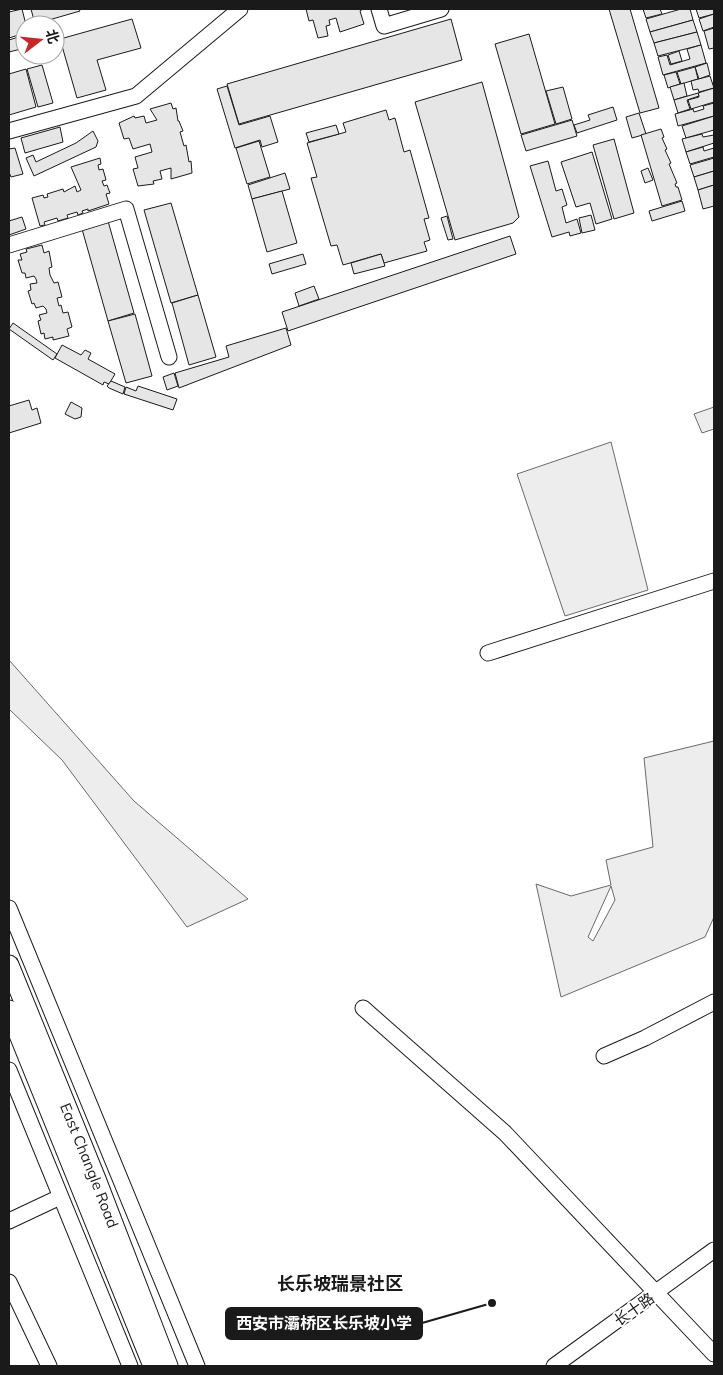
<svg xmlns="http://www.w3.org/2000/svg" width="723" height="1375" font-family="Mulish,'Noto Sans SC',sans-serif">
  <rect width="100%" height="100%" fill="#fff"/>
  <!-- green -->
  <g fill="#ededed" stroke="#6a6a6a" fill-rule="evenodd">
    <path d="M714 407V429L702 433 694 414Z"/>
    <path d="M611 442 648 590 565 616 517 474Z"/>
    <path d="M9 660 134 801 248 899 187 927 62 760 9 709Z"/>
    <path d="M714 741V917L705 937 561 997 536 884 571 896 611 885 606 860 653 847 644 758ZM611 886 615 900 593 941 588 937Z"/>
  </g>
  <!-- building -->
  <g fill="#e6e6e6" stroke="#1a1a1a">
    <path d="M22 9 26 25 25 33 9 38V12Z"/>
    <path d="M31 9H79L80 11 35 24Z"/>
    <path d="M306 9H363L360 11 364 24 340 32 336 18 329 20 330 25 326 26 328 36 318 38 313 20 309 21Z"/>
    <path d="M609 9H630L659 108 640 113Z"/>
    <path d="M643 9H660L662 14 646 18Z"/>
    <path d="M681 9H690L693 20 650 32 646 19Z"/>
    <path d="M696 9H714V14L699 18Z"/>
    <path d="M714 14V27L703 31 699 19Z"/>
    <path d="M132 19 141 48 97 60 106 90 77 98 60 39Z"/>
    <path d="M451 19 462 60 239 124 227 84Z"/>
    <path d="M693 20 697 32 654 43 650 32Z"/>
    <path d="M714 28V48L709 49 704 31Z"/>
    <path d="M697 32 701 45 658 56 654 43Z"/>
    <path d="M529 34 555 124 521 134 495 44Z"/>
    <path d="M25 35V48L9 52V40Z"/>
    <path d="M701 45 706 63 663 75 658 57 667 55 670 65 690 59 687 49Z"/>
    <path d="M679 51 682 61 671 64 668 55Z"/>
    <path d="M707 63 710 75 699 79 695 67Z"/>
    <path d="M42 65 53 103 38 107 27 69Z"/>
    <path d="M695 67 698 79 681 84 677 72Z"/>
    <path d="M26 69 36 107 9 115V74Z"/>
    <path d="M676 72 680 84 668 88 664 75Z"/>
    <path d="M710 76 714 88 699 92 698 89 693 90 691 81Z"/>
    <path d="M482 82 519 217 513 223 455 240 415 102Z"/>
    <path d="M684 83 687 96 674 100 670 87Z"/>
    <path d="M227 86 239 125 270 116 278 142 262 147 260 140 235 148 217 89Z"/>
    <path d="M563 87 572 119 556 124 546 91Z"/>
    <path d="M714 88V102L691 109 688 100 699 97 698 93Z"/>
    <path d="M698 93 699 96 687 100 690 109 678 113 674 100Z"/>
    <path d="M171 103 173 109 176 108 178 121H179L183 131 180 132 184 146 186 145 189 162 191 161 192 173 171 179V168L160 171 162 179 153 181 154 184 138 186 133 169 138 168 135 157 152 152 150 144 133 149 129 138 124 139 119 123 134 116 135 118 144 116 146 123 157 120 150 109Z"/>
    <path d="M714 103V116L678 126 675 114 693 109 694 112 704 109 703 106Z"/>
    <path d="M613 107 617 120 577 133 574 125 590 120 588 115Z"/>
    <path d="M386 110 389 120 395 118 404 152 410 150 429 218 424 219 430 240 424 242 427 251 384 263 381 254 343 265 337 245 331 246 311 178 317 177 307 143 346 132 343 123Z"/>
    <path d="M639 113 646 134 632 138 626 117Z"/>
    <path d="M714 116V130L686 138 682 126Z"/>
    <path d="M572 120 577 136 526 151 521 135Z"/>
    <path d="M336 125 339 134 309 142 306 133Z"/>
    <path d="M60 127 63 142 25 153 21 138Z"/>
    <path d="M661 129 664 137 662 138 667 149 665 150 671 163 669 164 677 183 675 184 676 187H678L682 200 662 206 641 135Z"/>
    <path d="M714 130V143L686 152 682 139 702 134 703 137 714 135Z"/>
    <path d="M93 131 98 141 96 147 34 176 26 158 33 155 36 162 76 143Z"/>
    <path d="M614 139 634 213 614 219 593 145Z"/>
    <path d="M259 141 270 177 247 184 236 148Z"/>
    <path d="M703 147 704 151 714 148V157L690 164 686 152Z"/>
    <path d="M15 148 23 174 11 177 9 172V149Z"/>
    <path d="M592 152 612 219 596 224 590 203 576 207 561 162Z"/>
    <path d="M100 158 101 164 98 165 99 170 103 169 106 180 102 181 104 186 107 185 110 193 106 194 109 204 88 211V209L82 211 83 213 78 215 77 212 67 215 68 218 58 221 57 218 44 222 45 225 40 226 32 198 43 195 44 198 48 197 47 194 63 189 64 192 75 186 77 192 81 190 71 167Z"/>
    <path d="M714 158V171L694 177 690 165Z"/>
    <path d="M548 161 556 191 562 189 567 205 562 207 566 223 577 219 581 233 570 236 569 232 552 237 530 166Z"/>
    <path d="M648 168 653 180 645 183 641 171Z"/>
    <path d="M714 171V185L698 190 694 177Z"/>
    <path d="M285 173 290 189 252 199 248 185Z"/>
    <path d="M714 185V206L703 209 698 190Z"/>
    <path d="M282 191 297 243 267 252 252 199Z"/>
    <path d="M682 201 685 211 652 221 649 211Z"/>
    <path d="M171 203 198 295 171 303 144 210Z"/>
    <path d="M591 215 595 230 582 233 579 218Z"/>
    <path d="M447 216 453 239 448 240 441 218Z"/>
    <path d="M22 217 26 229 9 235V221Z"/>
    <path d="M108 221 134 313 108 321 82 229Z"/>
    <path d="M510 236 516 254 288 331 282 312Z"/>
    <path d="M42 245 44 253 49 251 52 267 49 268 50 275 54 283 58 282 62 297 57 298 59 306 61 305 63 313 68 312 72 327 67 329 69 336 53 340V337L45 339 44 333 41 334 38 321 41 320 39 315 47 313 46 309 43 306 36 308 34 303 32 304 28 291 31 290 30 284 37 283 36 279 34 276 26 278 25 273H22L18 260H22L20 254 27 252 26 249Z"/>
    <path d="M303 254 306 264 272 274 269 264Z"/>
    <path d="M381 254 385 266 354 274 351 263Z"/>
    <path d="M314 286 319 299 299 306 295 293Z"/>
    <path d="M198 295 216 357 189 365 172 303Z"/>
    <path d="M135 314 152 376 126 383 108 321Z"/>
    <path d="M13 323 57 354 53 360 9 329Z"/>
    <path d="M286 328 291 345 179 388 175 373 229 357 226 346Z"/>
    <path d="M62 345 81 355 85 350 91 353 88 359 115 374 109 384 104 382 103 385 55 358Z"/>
    <path d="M174 373 178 386 167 390 163 377Z"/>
    <path d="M111 381 125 387 123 394 109 388 107 386Z"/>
    <path d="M138 386 177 399 173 410 124 394 126 387 136 391Z"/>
    <path d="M29 400 32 410 37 408 41 423 9 433V406Z"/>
    <path d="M71 402 82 408 81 417 75 419 65 414Z"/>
  </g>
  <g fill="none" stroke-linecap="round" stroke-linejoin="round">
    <!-- minor casing -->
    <g stroke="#1a1a1a" stroke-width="17">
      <g id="minor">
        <path d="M379 9 384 26 441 9"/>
        <path d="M9 131 136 96 240 9"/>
        <path d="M9 245 126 209 169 357"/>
        <path d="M488 653 714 581"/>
        <path d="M9 908 197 1366"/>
        <path d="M363 1008 505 1133 714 1354"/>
        <path d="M604 1056 645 1038 714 1002"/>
        <path d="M9 1070 130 1366"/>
        <path d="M9 1221 60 1197"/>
        <path d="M9 1282 49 1366"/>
        <path d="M554 1366 714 1250"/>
      </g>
    </g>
    <!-- major casing -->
    <g stroke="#1a1a1a" stroke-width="21">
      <g id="major">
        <path id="s1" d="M9 965 96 1179 168 1366"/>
        <path d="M9 1010 153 1366"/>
      </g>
    </g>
    <!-- minor -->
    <use href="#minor" stroke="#fff" stroke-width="15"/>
    <!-- major -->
    <use href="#major" stroke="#fff" stroke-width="19"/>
  </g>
  <g text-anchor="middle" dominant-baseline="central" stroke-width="4" stroke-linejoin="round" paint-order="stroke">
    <!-- street labels -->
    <g font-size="15" fill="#1a1a1a" stroke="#fff">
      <text stroke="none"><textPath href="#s1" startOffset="216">East Changle Road</textPath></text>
      <text transform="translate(634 1309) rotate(-35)">长十路</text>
    </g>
    <!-- quarter labels -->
    <g font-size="18" font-weight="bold" fill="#1a1a1a" stroke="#fff">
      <text x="340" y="1283">长乐坡瑞景社区</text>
    </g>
  </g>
  <!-- callouts -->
  <path fill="none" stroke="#1a1a1a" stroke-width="2" d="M492 1303L422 1323"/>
  <circle fill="#1a1a1a" stroke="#fff" stroke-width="2" cx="492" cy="1303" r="5"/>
  <rect fill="#1a1a1a" stroke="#1a1a1a" stroke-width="2" x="226" y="1308" width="196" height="31" rx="5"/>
  <g font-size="16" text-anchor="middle" font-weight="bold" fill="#fff">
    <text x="324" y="1329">西安市灞桥区长乐坡小学</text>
  </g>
  <!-- border -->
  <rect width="723" height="1375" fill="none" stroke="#1a1a1a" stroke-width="20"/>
  <!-- north arrow -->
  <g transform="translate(40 40) rotate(74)"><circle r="24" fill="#ffffff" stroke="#a3a3a3"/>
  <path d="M0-4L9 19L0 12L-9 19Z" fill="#c62828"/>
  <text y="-8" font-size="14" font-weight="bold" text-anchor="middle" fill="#1a1a1a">北</text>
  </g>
</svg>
